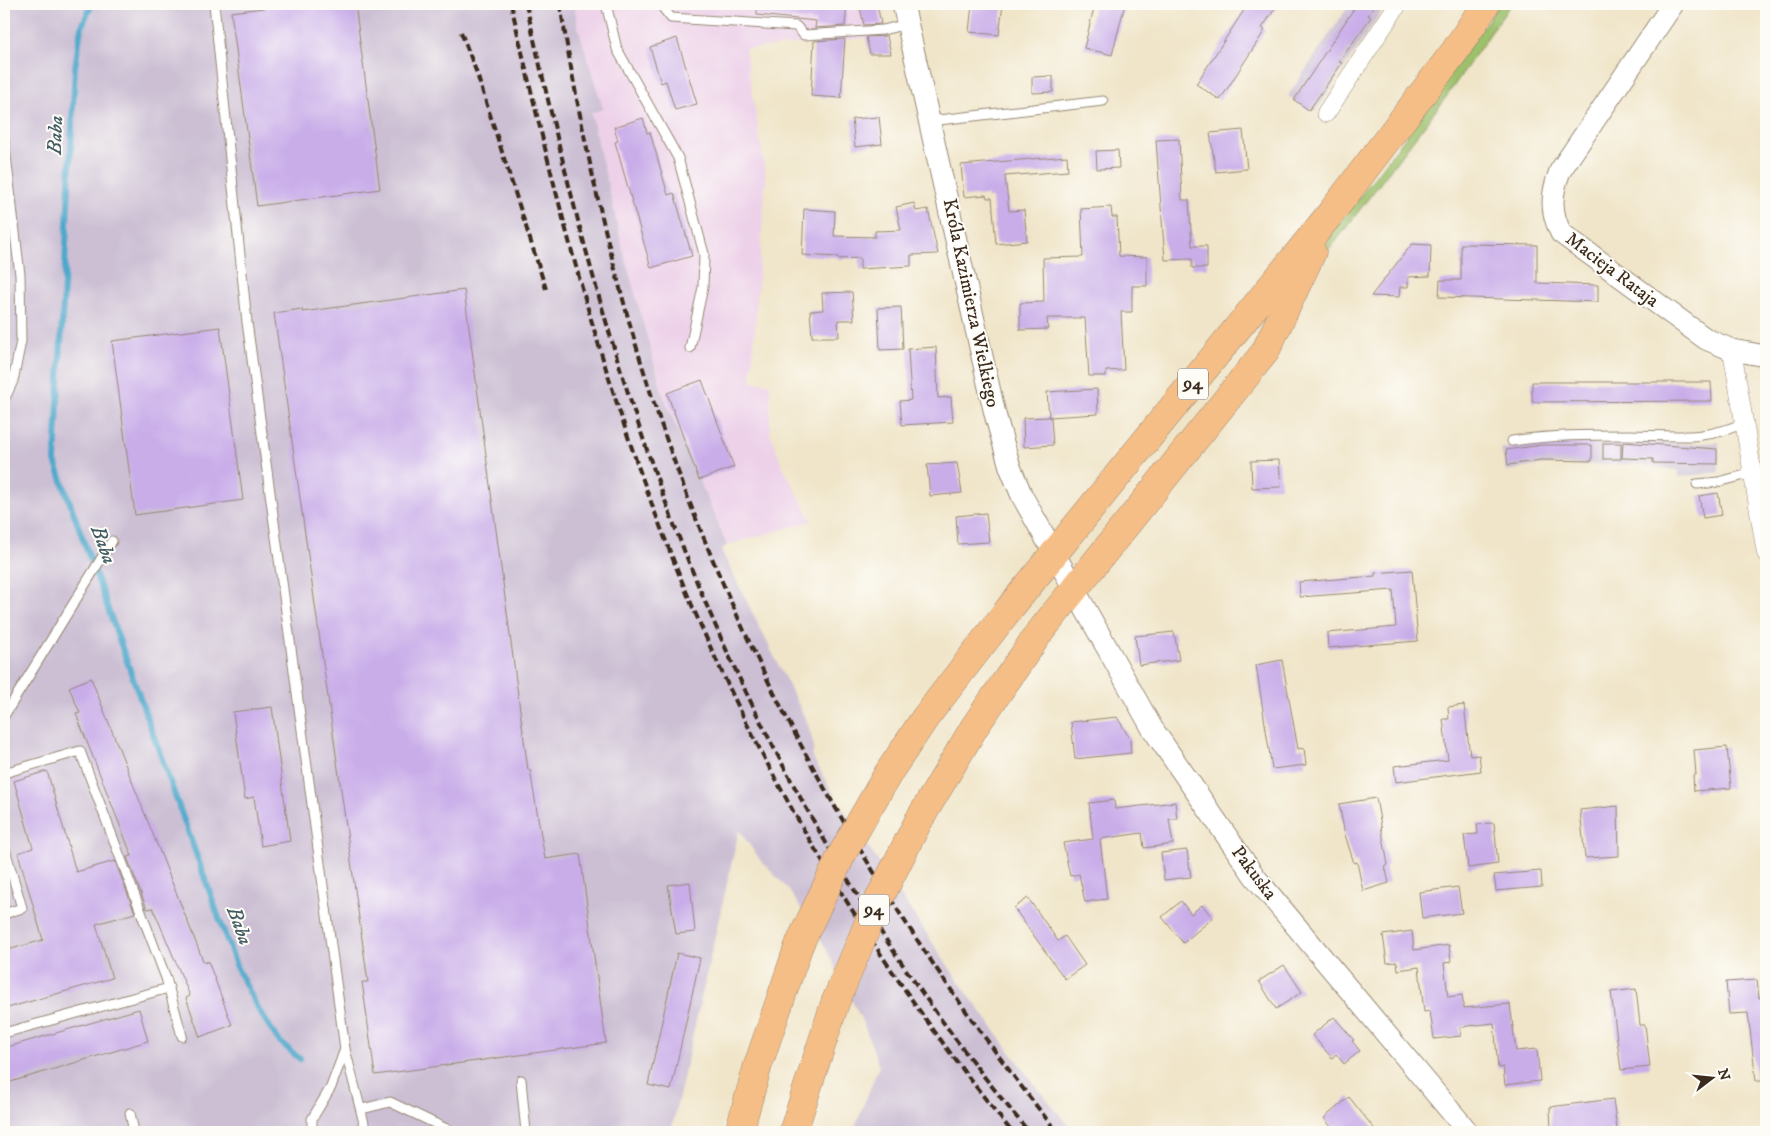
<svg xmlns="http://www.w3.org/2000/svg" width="1770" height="1136" font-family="'IM FELL DW Pica',serif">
  <rect width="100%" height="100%" fill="#fdfcf7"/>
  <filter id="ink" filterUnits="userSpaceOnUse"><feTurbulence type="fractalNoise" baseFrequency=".02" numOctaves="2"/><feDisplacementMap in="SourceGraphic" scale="10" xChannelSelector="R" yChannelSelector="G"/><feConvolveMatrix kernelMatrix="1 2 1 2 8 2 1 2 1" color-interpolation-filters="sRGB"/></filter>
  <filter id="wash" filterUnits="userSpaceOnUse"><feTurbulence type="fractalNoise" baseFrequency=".0096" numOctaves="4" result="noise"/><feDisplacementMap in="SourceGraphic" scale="20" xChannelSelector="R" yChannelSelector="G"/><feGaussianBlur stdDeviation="1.12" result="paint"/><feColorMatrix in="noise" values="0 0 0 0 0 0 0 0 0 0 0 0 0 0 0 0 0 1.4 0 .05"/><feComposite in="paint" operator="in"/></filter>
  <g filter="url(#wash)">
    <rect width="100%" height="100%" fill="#f0e5c9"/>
    <!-- built -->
    <path fill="#edd1e9" d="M574 4H880L887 36 745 49 766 177 751 382 770 383V432L782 465 812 521 727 545 663 395 624 254 591 112 602 109 578 27Z"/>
    <!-- industrial -->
    <g fill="#ccbfd4">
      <path d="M4 4H574L578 27 603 109 591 113 624 254 663 395 727 545 721 550 808 724 814 747 812 756 838 802 957 979 1028 1076 1074 1132H853L879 1066 864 1025 820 937 788 889 761 861 739 830 671 1132H4Z"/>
      <path d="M1350 4H1386L1316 110 1288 96Z"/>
      <path d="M1635 441 1691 444 1719 442V472L1679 477 1677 470 1635 464 1543 465 1506 471 1501 449 1541 443Z"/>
    </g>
    <!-- green -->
    <path fill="#9dc06a" stroke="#6c7544" d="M1499 4H1511L1446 97 1316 267 1323 248 1333 232 1410 131Z"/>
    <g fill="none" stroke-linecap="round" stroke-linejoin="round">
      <!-- stream -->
      <path stroke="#4da8cb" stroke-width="6" d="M92 4 81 28 75 67 55 461 237 968 258 1009 279 1041 300 1059"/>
    </g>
    <g id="blocks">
      <!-- building -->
      <g fill="#c9ade9">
        <path d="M295 4H355L380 189 257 206 231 12Z"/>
        <path d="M757 4H847L845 26 815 28 816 21 757 15Z"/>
        <path d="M859 4H877L881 24 864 25Z"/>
        <path d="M972 4H1003L999 35 969 32Z"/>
        <path d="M1095 4H1125L1112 55 1084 48Z"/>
        <path d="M1248 4H1278L1262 28 1265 30 1220 100 1196 84Z"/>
        <path d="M1357 4H1376L1368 15 1371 17 1339 62 1342 63 1309 110 1294 100Z"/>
        <path d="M887 36 891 54H870L866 37Z"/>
        <path d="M677 38 697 104 675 110 666 81 661 83 650 47Z"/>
        <path d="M845 39 841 98 811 96 814 41Z"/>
        <path d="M1053 76V92L1032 93V77Z"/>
        <path d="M879 117 882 144 855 147 852 119Z"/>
        <path d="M643 118 647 133 650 132 668 195 674 193 692 256 651 268 615 142 618 141 614 127Z"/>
        <path d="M1243 130 1247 169 1216 172 1210 133Z"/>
        <path d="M1179 139 1182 200H1189L1192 246H1207V268H1192V259L1165 260 1156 140Z"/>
        <path d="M1118 150 1119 168 1097 169 1096 151Z"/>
        <path d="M1067 156 1068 171 1005 176 1009 211 1024 210 1027 241 996 244 992 198H987L986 195 964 197 961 165Z"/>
        <path d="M914 203 916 211 928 209 938 254 911 255V266L860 269V258L838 259V257L802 255 804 209 835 211 834 236 875 237V231L901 230 896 207Z"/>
        <path d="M1111 207 1112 217H1117L1119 256 1147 257V286H1132V312H1121L1124 370 1106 371V376H1089L1085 318H1047L1048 329 1020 330V303L1044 302 1043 258 1083 257 1081 209Z"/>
        <path d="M1412 244 1431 245 1430 276 1408 277V287H1400L1399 297 1371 296Z"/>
        <path d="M1461 244 1537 245V283L1598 285V302L1439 297 1440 280H1461Z"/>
        <path d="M464 290 528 770H530L545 859 580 854 606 1043 375 1075 362 982H368L274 313 302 309V312Z"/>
        <path d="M852 292 854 320H838L839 337H812L810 311 823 310 822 293Z"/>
        <path d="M901 307 903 349 880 350 878 308Z"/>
        <path d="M220 327 243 500 135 515 112 341Z"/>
        <path d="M936 347 938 398 951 397 953 422 902 425 900 401 911 400 908 349Z"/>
        <path d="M702 380 734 467 699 480 667 393Z"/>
        <path d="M1532 382H1711L1712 401 1532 402Z"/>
        <path d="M1097 389 1098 414 1049 417 1047 392Z"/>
        <path d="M1051 417 1053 445 1024 447 1023 418Z"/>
        <path d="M1623 442 1717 449V464L1653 463V459L1622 458Z"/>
        <rect x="1603" y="443" width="18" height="16"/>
        <path d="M1541 445H1592V461L1541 460 1508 465 1506 450Z"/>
        <path d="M1279 460 1281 487 1252 488 1251 461Z"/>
        <path d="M957 463 962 493 930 496 927 465Z"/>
        <path d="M1718 493 1722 515 1703 518 1699 496Z"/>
        <path d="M986 513 989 542 958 544 956 516Z"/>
        <path d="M1412 570 1418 641 1328 648 1327 633 1396 627 1393 590 1300 597 1299 582 1375 576V573Z"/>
        <path d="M1174 632 1179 660 1139 665 1135 636Z"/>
        <path d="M1282 660 1298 749 1304 748 1306 765 1272 769 1256 665Z"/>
        <path d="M91 678 204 963 208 961 232 1025 200 1037 186 998 190 996 153 908 147 909 127 857 132 856 76 714 80 713 69 687Z"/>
        <path d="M1464 705 1470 756 1479 755 1481 771 1396 782 1394 766 1448 760 1443 719H1449L1448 707Z"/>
        <path d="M272 707 290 841 261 846 254 797 245 799 233 712Z"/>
        <path d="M1117 717 1130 739 1131 753 1075 759 1071 722Z"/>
        <path d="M1727 747 1731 788 1694 791 1693 775H1696L1694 750Z"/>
        <path d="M47 771 76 872 115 861 135 913 96 924 112 978 4 1009V951L43 940 18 853 33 848 14 781Z"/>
        <path d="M1376 798 1388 865 1385 866 1389 883 1363 891 1357 862 1354 863 1345 835 1339 804Z"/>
        <path d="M1114 800 1115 809 1175 802 1177 819H1169L1173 844 1144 848 1142 833 1100 839 1107 899 1085 902 1079 874 1070 876 1063 843 1093 839 1089 803Z"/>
        <path d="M1618 806 1619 856 1585 858 1580 810Z"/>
        <path d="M1494 823 1498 864 1468 868 1464 835 1478 834 1477 824Z"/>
        <path d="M1187 850 1191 877 1164 880 1161 853Z"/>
        <path d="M1541 871 1542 887 1496 891 1494 875Z"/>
        <path d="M690 882 695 932 676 934 668 885Z"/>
        <path d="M1458 887 1462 913 1422 918 1419 892Z"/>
        <path d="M1028 898 1058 941 1065 936 1085 965 1065 979 1014 908Z"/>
        <path d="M1181 901 1191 914 1202 905 1213 918 1183 943 1162 917Z"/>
        <path d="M1412 931 1414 950 1449 945 1451 962 1444 963 1448 997 1462 995 1464 1008 1510 1004 1516 1051 1537 1049 1540 1081 1505 1085 1503 1067 1498 1068 1494 1023 1460 1027 1461 1036 1434 1039 1430 1011 1424 1012 1419 967 1398 970 1397 962 1387 963 1383 935Z"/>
        <path d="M677 953 700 958 671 1090 648 1085Z"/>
        <path d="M1284 965 1302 992 1276 1009 1259 981Z"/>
        <path d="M1757 980 1759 998 1766 997V1081H1756L1748 1013 1729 1014 1726 982Z"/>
        <path d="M1636 989 1640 1025H1645L1650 1067 1621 1070 1611 992Z"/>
        <path d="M139 1009 148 1041 7 1083 4 1071V1048Z"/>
        <path d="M1334 1017 1354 1040 1352 1041 1360 1051 1344 1064 1336 1054 1332 1058 1312 1035Z"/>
        <path d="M1349 1097 1377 1132H1335L1324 1118Z"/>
        <path d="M1613 1099 1617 1129 1591 1132H1551L1550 1107Z"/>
      </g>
    </g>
  </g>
  <g filter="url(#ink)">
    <use href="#blocks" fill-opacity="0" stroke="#968874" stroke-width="1"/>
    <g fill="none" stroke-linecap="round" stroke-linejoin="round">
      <!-- service casing -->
      <g stroke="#968874" stroke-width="11">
        <g id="service">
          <path d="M214 4 247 322 345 1049 364 1123 359 1132"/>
          <path d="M606 4 617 49 678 158 704 254 703 287 690 348"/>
          <path d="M660 4 671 18 796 26 804 35 883 30 907 24"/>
          <path d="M930 121 1103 101"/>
          <path d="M4 139 20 275 21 341 13 381 4 400"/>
          <path d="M1512 441C1550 435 1589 435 1628 435 1667 435 1709 442 1744 422"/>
          <path d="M1697 484 1718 482 1753 473"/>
          <path d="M4 716 112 541"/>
          <path d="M4 773 80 751 166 978 182 1036"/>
          <path d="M4 846 22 908 4 914"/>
          <path d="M4 1033 169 988"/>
          <path d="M521 1080 526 1132"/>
          <path d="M362 1109 390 1102 453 1132"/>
          <path d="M130 1113 134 1132"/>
          <path d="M312 1132V1119L331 1087 345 1049"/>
        </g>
      </g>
      <!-- minor casing -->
      <g stroke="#968874" stroke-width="19">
        <g id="minor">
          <path d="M1326 113 1398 4"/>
          <path d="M1732 350 1766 553"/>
        </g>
      </g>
      <!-- tertiary casing -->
      <g stroke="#968874" stroke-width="23">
        <g id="tertiary">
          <path d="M903 4 995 414 1010 467 1022 496 1152 728 1255 877 1468 1132"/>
          <path d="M1673 4 1560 171C1551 194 1550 211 1561 233L1706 339 1732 350 1766 356"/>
        </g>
      </g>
      <!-- primary casing -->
      <g stroke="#968874" stroke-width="29">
        <g id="primary">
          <path d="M889 772 925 718 1009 609 1331 213 1455 51 1486 4"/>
          <path d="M919 820 975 726 1039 633 1265 352 1312 252"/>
          <path d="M739 1132 758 1065 799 945"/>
          <path d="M793 1132 835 1003"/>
        </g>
      </g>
      <!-- service -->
      <use href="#service" stroke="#fff" stroke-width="9"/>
      <!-- minor -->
      <use href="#minor" stroke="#fff" stroke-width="18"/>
      <!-- tertiary -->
      <use href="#tertiary" stroke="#fff" stroke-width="21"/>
      <!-- primary -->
      <use href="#primary" stroke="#f6be87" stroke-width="28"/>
      <!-- rail -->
      <g stroke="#3b2a1e" stroke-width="4" stroke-dasharray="8 4" stroke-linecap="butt">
        <path d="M511 4C561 225 619 448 714 655 792 826 893 986 1012 1132"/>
        <path d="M526 4C562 165 602 326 658 481 742 717 868 940 1029 1132"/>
        <path d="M560 4C582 138 611 271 653 400 742 670 881 911 1057 1132"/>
        <path d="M461 32 476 71 546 289"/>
      </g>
      <!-- primary-bridge casing -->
      <g stroke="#968874" stroke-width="29" stroke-linecap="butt">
        <g id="primary-bridge">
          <path d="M799 945 842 854 889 772"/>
          <path d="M835 1003 876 905 919 820"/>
        </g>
      </g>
      <!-- primary-bridge -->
      <use href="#primary-bridge" stroke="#f6be87" stroke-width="28"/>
    </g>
  </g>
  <g text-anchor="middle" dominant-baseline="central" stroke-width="4" stroke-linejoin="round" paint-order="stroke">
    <!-- shield labels -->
    <g fill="#fdfcf7" stroke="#75695f" stroke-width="1">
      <rect x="1178" y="368.5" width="30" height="31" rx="4"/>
      <rect x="859" y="894.5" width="30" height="31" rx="4"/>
    </g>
    <g font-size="18" font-weight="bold" fill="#3b2a1e">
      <text x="1193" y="384">94</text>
      <text x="874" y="910">94</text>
    </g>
    <!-- street labels -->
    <g font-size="19" fill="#3b2a1e" stroke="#fdfcf7">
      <text transform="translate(1612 270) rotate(37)">Macieja Rataja</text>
      <text transform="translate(971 303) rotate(78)">Króla Kazimierza Wielkiego</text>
      <text transform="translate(1254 873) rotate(53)">Pakuska</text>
    </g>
    <!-- water labels -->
    <g font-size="20" font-style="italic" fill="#425c63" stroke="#fdfcf7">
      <text transform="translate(56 135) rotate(-87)">Baba</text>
      <text transform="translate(103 545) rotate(70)">Baba</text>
      <text transform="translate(239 926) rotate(70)">Baba</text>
    </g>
  </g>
  <!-- margin -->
  <rect width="1770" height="1136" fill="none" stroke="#fdfcf7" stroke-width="20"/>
  <!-- north arrow -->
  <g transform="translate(1712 1078) rotate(74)" stroke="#fdfcf7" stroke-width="4" paint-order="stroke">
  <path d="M0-4L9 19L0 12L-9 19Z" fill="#3b2a1e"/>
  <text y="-8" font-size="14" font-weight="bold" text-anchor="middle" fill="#3b2a1e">N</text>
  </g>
</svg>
